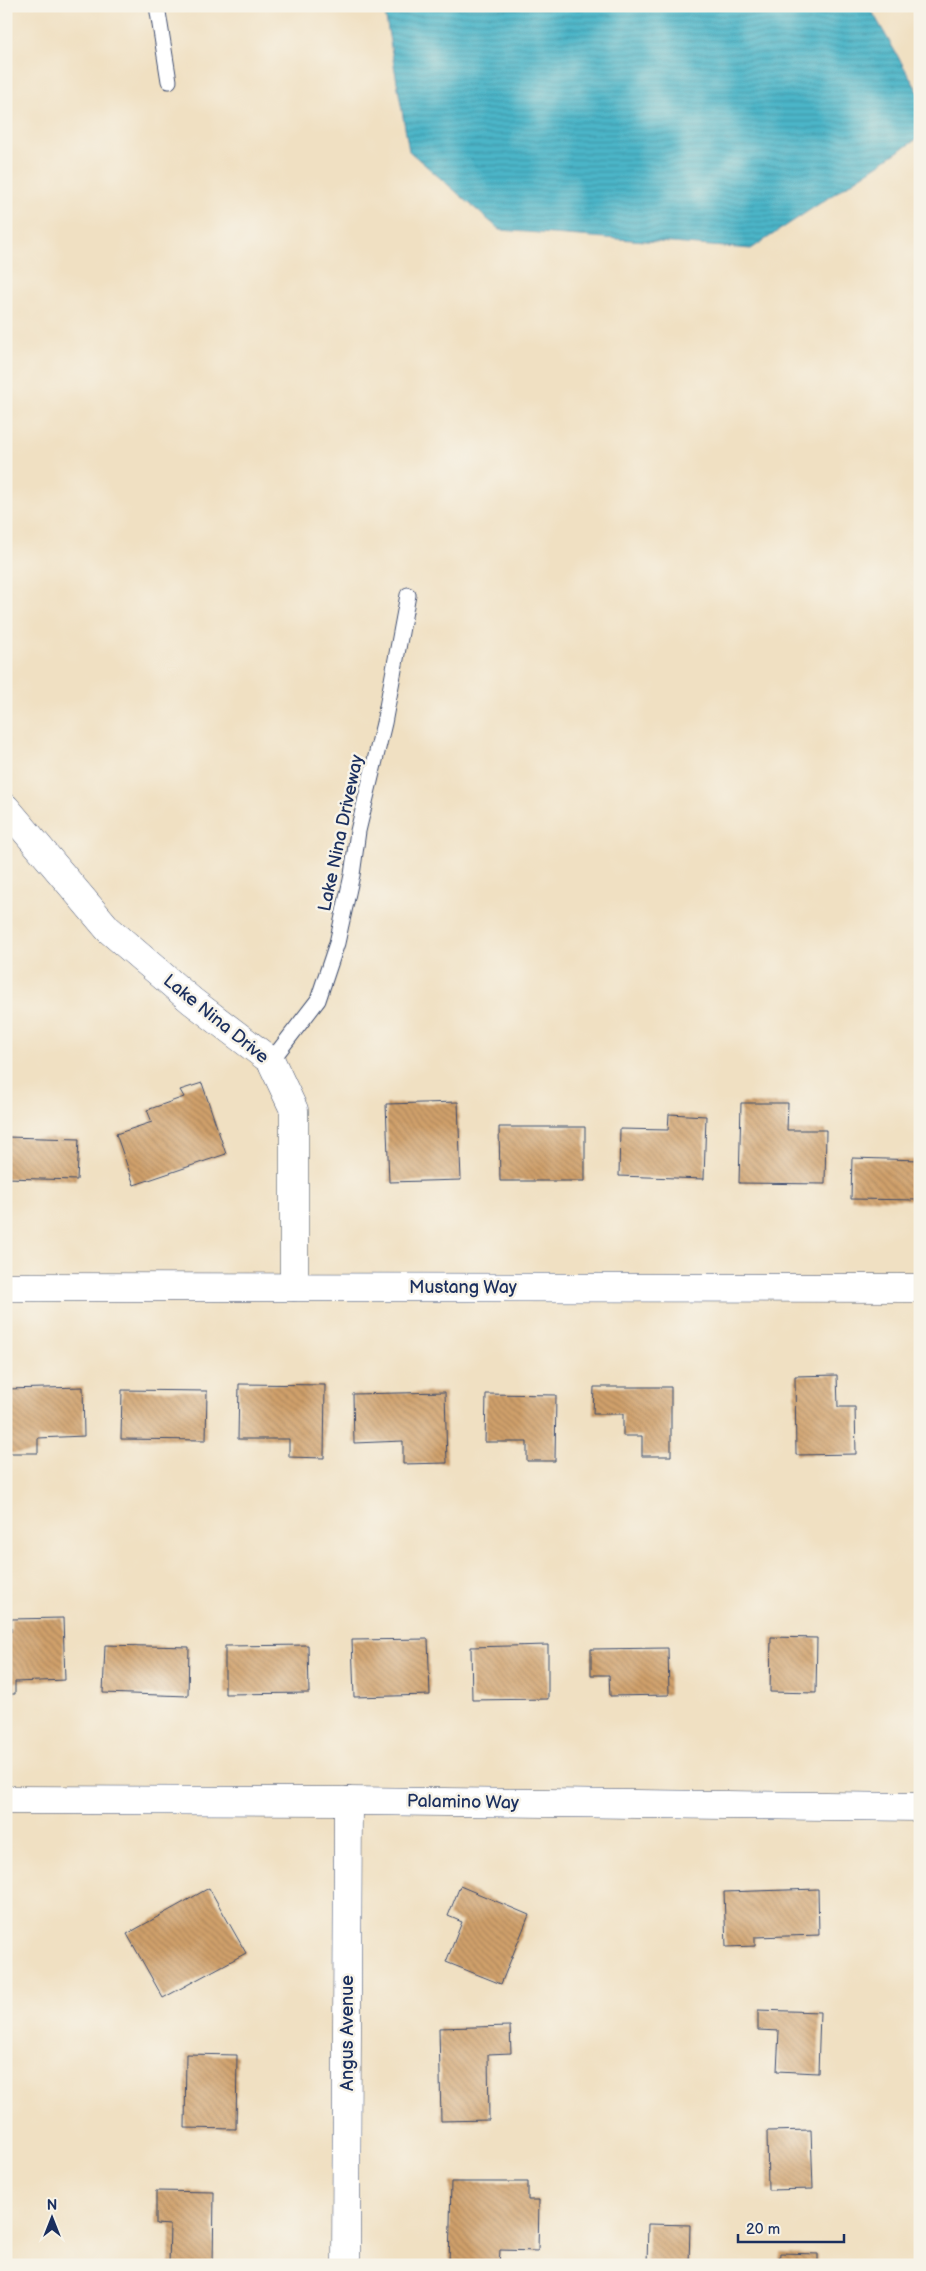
<svg xmlns="http://www.w3.org/2000/svg" width="926" height="2271" font-family="'Balsamiq Sans',sans-serif">
  <defs>
    <pattern id="water-rules" width="6" height="5" patternUnits="userSpaceOnUse" patternTransform="scale(1.25)"><rect width="6" height="5" fill="#4bb5c8"/><path d="M0 2.5h6" fill="none" stroke="#3e94a6"/></pattern>
    <pattern id="building-back-hatch" width="6" height="6" patternUnits="userSpaceOnUse" patternTransform="scale(1.25)"><rect width="6" height="6" fill="#d0a06a"/><path d="M-1 5l2 2M0 0l6 6M5-1l2 2" fill="none" stroke="#a8835a"/></pattern>
  </defs>
  <rect width="100%" height="100%" fill="#f7f3e8"/>
  <filter id="ink" filterUnits="userSpaceOnUse"><feTurbulence type="fractalNoise" baseFrequency=".02" numOctaves="2"/><feDisplacementMap in="SourceGraphic" scale="10" xChannelSelector="R" yChannelSelector="G"/><feConvolveMatrix kernelMatrix="1 2 1 2 8 2 1 2 1" color-interpolation-filters="sRGB"/></filter>
  <filter id="wash" filterUnits="userSpaceOnUse"><feTurbulence type="fractalNoise" baseFrequency=".0096" numOctaves="4" result="noise"/><feDisplacementMap in="SourceGraphic" scale="20" xChannelSelector="R" yChannelSelector="G"/><feGaussianBlur stdDeviation="1.12" result="paint"/><feColorMatrix in="noise" values="0 0 0 0 0 0 0 0 0 0 0 0 0 0 0 0 0 1.4 0 .05"/><feComposite in="paint" operator="in"/></filter>
  <g filter="url(#wash)">
    <rect width="100%" height="100%" fill="#f0e0c2"/>
    <!-- water -->
    <path fill="url(#water-rules)" stroke="#337293" d="M394 6H869L920 95V137L751 249 500 230 409 151 385 13Z"/>
    <g id="blocks">
      <!-- building -->
      <g fill="url(#building-back-hatch)">
        <path d="M202 1083 226 1154 134 1185 116 1134 152 1122 147 1110 184 1097 180 1090Z"/>
        <path d="M458 1102 461 1180 389 1182 386 1104Z"/>
        <path d="M741 1103H788L787 1130H826L825 1184 739 1183Z"/>
        <path d="M669 1114 706 1116 704 1179 619 1176 620 1129 668 1130Z"/>
        <path d="M499 1127H585V1181H500Z"/>
        <path d="M6 1137 79 1139 77 1180 6 1178Z"/>
        <path d="M852 1158 920 1160V1200L851 1199Z"/>
        <path d="M837 1375 838 1407H855L856 1454 796 1455 795 1376Z"/>
        <path d="M239 1384 325 1385 324 1458 289 1457V1439H238Z"/>
        <path d="M83 1387 84 1436 38 1438V1453H6V1389Z"/>
        <path d="M594 1387H671V1456H642V1436H623V1414H593Z"/>
        <path d="M122 1390 207 1391 206 1440 121 1439Z"/>
        <path d="M445 1392 447 1463 403 1464V1441L354 1443 353 1394Z"/>
        <path d="M486 1394 556 1395 555 1461H527V1442H485Z"/>
        <path d="M63 1618 65 1680 15 1682V1694H6V1632H11V1619Z"/>
        <path d="M771 1637 817 1638 816 1693 770 1692Z"/>
        <path d="M428 1639 430 1695 354 1697 352 1640Z"/>
        <path d="M105 1645 189 1647 188 1696 103 1693Z"/>
        <path d="M308 1645 309 1693 225 1694V1646Z"/>
        <path d="M548 1645V1699L472 1700 471 1647Z"/>
        <path d="M668 1648 669 1695 610 1696 609 1675H591V1649Z"/>
        <path d="M460 1886 529 1915 501 1984 446 1962 462 1922 448 1916Z"/>
        <path d="M209 1888 246 1953 163 1998 127 1934Z"/>
        <path d="M818 1889 819 1935 755 1937V1946L726 1947 724 1892Z"/>
        <path d="M758 2010 820 2012 818 2073 777 2071 779 2031 758 2030Z"/>
        <path d="M510 2026 511 2053 488 2054 489 2120 441 2121 439 2028Z"/>
        <path d="M186 2054 237 2055 236 2129 185 2128Z"/>
        <path d="M811 2130 813 2189 768 2190 767 2131Z"/>
        <path d="M451 2182H528V2200H539L538 2251 500 2250 499 2265H449Z"/>
        <path d="M156 2191 214 2192 213 2265H169L170 2225 156 2224Z"/>
        <path d="M648 2224 690 2225 689 2265 647 2264Z"/>
        <path d="M780 2253 818 2254V2265H779Z"/>
      </g>
    </g>
  </g>
  <g filter="url(#ink)">
    <use href="#blocks" fill-opacity="0" stroke="#3b4a6d" stroke-width="1"/>
    <g fill="none" stroke-linecap="round" stroke-linejoin="round">
      <!-- service casing -->
      <g stroke="#3b4a6d" stroke-width="17">
        <g id="service">
          <path d="M157 6 169 81"/>
          <path d="M271 1061 318 1000 337 943 352 875 358 831 384 723 408 595"/>
        </g>
      </g>
      <!-- minor casing -->
      <g stroke="#3b4a6d" stroke-width="29">
        <g id="minor">
          <path d="M6 808 108 929 192 1001 271 1061 294 1110V1287"/>
          <path d="M6 1287 920 1288"/>
          <path d="M6 1800 348 1801 920 1807"/>
          <path d="M346 2265 348 1801"/>
        </g>
      </g>
      <!-- service -->
      <use href="#service" stroke="#fff" stroke-width="15"/>
      <!-- minor -->
      <use href="#minor" stroke="#fff" stroke-width="28"/>
    </g>
  </g>
  <g text-anchor="middle" dominant-baseline="central" stroke-width="5" stroke-linejoin="round" paint-order="stroke">
    <!-- street labels -->
    <g font-size="18" fill="#1b2f5e" stroke="#f7f3e8">
      <text transform="translate(341 833) rotate(-78)">Lake Nina Driveway</text>
      <text transform="translate(216 1019) rotate(39)">Lake Nina Drive</text>
      <text x="463" y="1287">Mustang Way</text>
      <text transform="translate(463 1802) rotate(1)">Palamino Way</text>
      <text transform="translate(347 2033) rotate(-90)">Angus Avenue</text>
    </g>
  </g>
  <!-- margin -->
  <rect width="926" height="2271" fill="none" stroke="#f7f3e8" stroke-width="25"/>
  <!-- north arrow -->
  <g transform="translate(52 2218)" stroke="#f7f3e8" stroke-width="4" paint-order="stroke">
  <path d="M0-4L9 19L0 12L-9 19Z" fill="#1b2f5e"/>
  <text y="-8" font-size="14" font-weight="bold" text-anchor="middle" fill="#1b2f5e">N</text>
  </g>
  <!-- scale -->
  <path d="M738 2234v8h106v-8" fill="none" stroke="#1b2f5e" stroke-width="2.5"/>
  <text x="746" y="2234" font-size="15" fill="#1b2f5e" stroke="#f7f3e8" stroke-width="4" paint-order="stroke">20 m</text>
</svg>
